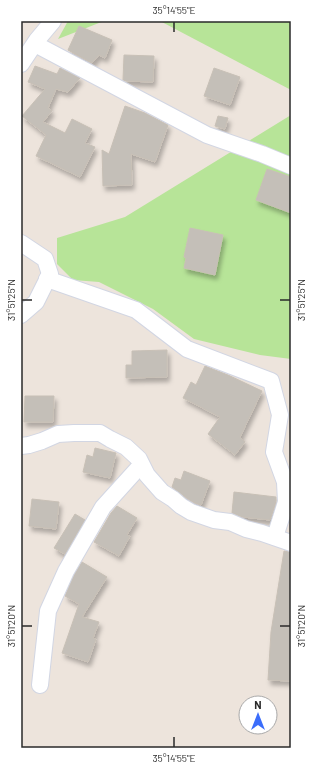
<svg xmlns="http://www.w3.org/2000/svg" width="312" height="769" font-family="Barlow,sans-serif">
  <defs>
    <filter id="shadow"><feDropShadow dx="2.5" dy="4.5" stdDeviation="2" flood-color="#0004"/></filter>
  </defs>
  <rect width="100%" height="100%" fill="#ede4dc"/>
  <!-- green -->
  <g fill="#b7e498">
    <path d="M68 21H104L58 39Z"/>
    <path d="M160 21H291V90Z"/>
    <path d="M291 115V359L260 355 194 339 153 309 99 282 73 280 57 264V238L125 217Z"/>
  </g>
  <!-- building -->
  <g fill="#c4bfb8" stroke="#c8c0b6" filter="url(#shadow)">
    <path d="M79 26 112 40 105 58 99 55 92 63 68 50Z"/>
    <path d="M124 55 154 56 153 82 126 81 123 80Z"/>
    <path d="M35 66 57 74 60 68 80 78 68 92 56 89 48 108 52 111 43 122 65 133 72 119 92 129 85 143 95 147 80 177 36 156 46 135 22 116 45 89 28 82Z"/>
    <path d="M214 68 240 77 230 105 204 96Z"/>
    <path d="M125 106 145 113 168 125 155 162 131 154 132 185 103 186 102 150 109 154Z"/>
    <path d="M218 116 228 118 225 129 215 126Z"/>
    <path d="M267 169 291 177V213L256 200Z"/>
    <path d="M190 228 223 235 215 275 184 268 186 258 184 257Z"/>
    <path d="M167 350V377L126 378V365H132V351Z"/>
    <path d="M205 366 228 375 262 391 240 437 245 442 235 455 208 434 220 417 183 398 191 382 196 385Z"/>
    <path d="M25 396H54L53 422H24Z"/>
    <path d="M95 448 116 453 110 478 83 472 87 455 93 457Z"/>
    <path d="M184 471 210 481 201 505 193 502 187 498 172 487 175 478 181 480Z"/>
    <path d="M234 492 276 497V501L270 520 243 517 232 513Z"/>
    <path d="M32 499 59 502 56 529 29 526Z"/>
    <path d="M117 506 137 518 127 535 130 536 119 556 94 542 111 513Z"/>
    <path d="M75 514 85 520 65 554 54 548Z"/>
    <path d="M284 551 291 552V681L268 680 271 632Z"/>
    <path d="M82 562 107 577 82 617 99 622 93 638 96 639 88 662 62 653 79 604 65 596 74 575Z"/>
  </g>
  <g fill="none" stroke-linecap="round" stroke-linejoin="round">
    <!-- minor casing -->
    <g stroke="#d2d6e3" stroke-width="18">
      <g id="minor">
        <path d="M35 44 207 135 262 154 291 166"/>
        <path d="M21 64 37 40 53 21"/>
        <path d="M21 243 45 259 50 274 36 302 21 315"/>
        <path d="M47 279 136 310 187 349 271 381 280 415 274 452 285 482 286 502 275 537"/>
        <path d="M21 446 29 445 42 441 58 434 74 433H100L110 439 126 447 139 459 147 475 162 492 173 499 181 506 191 512 214 520 230 522 246 529 262 533 291 543"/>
        <path d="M40 685 48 611 66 571 103 507 141 465"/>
      </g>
    </g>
    <!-- minor -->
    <use href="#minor" stroke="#fff" stroke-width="16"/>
  </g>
  <!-- ticks -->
  <path fill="none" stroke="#2a2a2a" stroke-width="1.5" d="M174 22V32M22 300H32M280 300H290M22 626H32M280 626H290M174 737V747"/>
  <!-- border -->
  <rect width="312" height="769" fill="none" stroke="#ffffff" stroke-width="44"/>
  <!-- north arrow -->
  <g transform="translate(258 715)"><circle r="19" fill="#ffffff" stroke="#aaaaaa"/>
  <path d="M0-3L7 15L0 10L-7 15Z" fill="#3b6dfb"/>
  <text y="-6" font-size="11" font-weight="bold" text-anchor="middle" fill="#2a2a2a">N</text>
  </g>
  <rect x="22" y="22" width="268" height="725" fill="none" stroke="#2a2a2a" stroke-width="1.5"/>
  <g font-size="10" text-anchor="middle" fill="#2a2a2a">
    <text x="174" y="14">35°14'55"E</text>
    <text transform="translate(11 300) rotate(-90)" y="4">31°51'25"N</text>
    <text transform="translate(301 300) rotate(-90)" y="4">31°51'25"N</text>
    <text transform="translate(11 626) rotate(-90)" y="4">31°51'20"N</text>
    <text transform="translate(301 626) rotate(-90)" y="4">31°51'20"N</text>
    <text x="174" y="762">35°14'55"E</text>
  </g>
</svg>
